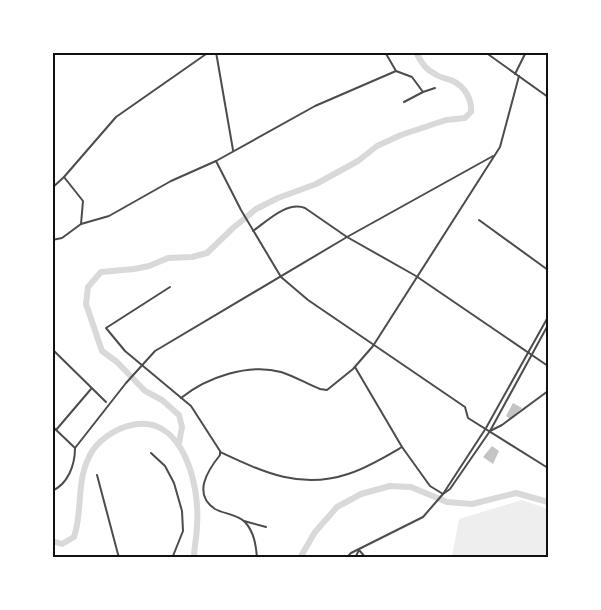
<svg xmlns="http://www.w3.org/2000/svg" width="601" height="610" font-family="Montserrat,sans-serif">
  <rect width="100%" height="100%" fill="#fff"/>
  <!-- green -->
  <path fill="#eee" d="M522 500 548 509V557H452L459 519Z"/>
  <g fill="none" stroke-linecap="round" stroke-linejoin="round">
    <!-- river -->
    <g stroke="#d9d9d9" stroke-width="6">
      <path d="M179 443 182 427 179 415 162 400 145 391 117 362 102 351 86 304 88 287 101 272 134 269 149 266 168 258 192 257 207 253 233 228 256 209 278 198 316 184 358 161 377 146 401 135 446 120 465 118 471 112C472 99 465 87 453 81 447 78 440 78 435 74 426 70 420 61 416 52"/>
      <path d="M52 541 62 544 74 537C83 510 76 483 89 457 96 441 116 428 132 425 184 414 200 487 197 525 197 536 194 547 194 558"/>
      <path d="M300 558 315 532 337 507 361 494 390 486 411 487 447 502 472 504 516 493 548 502"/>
    </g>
  </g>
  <!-- building -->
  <g fill="#c4c4c4">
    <path d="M513 403 522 408 510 419 506 416Z"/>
    <path d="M492 446 499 451 493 464 483 457Z"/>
  </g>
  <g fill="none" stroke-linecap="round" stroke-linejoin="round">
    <!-- minor -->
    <g stroke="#4c4c4c" stroke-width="2">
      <path d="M216 52 233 150"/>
      <path d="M385 52 396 71 412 77 423 92"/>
      <path d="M485 52 548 97"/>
      <path d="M515 74 526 52"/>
      <path d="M404 102 423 92 435 88"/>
      <path d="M216 161 241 210 281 277 308 300 465 407 468 418 548 468"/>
      <path d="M64 177 83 201 81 224"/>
      <path d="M52 188 64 177 116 117 209 52"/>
      <path d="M479 220 548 270"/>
      <path d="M253 231C267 221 287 201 305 208L347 237 416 276 548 366"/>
      <path d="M52 240 62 238 81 224 109 216 171 181 216 161 315 106 396 71"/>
      <path d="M170 287 106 328 125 351 191 406 220 451V455C208 470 192 494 215 509 224 514 237 514 245 522 254 532 256 545 257 558"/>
      <path d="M52 349 106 402"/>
      <path d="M355 367 402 447 430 486 443 494"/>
      <path d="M181 398C207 377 249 363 281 372 294 376 307 384 320 389L327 390 353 369 373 346 500 147 519 76"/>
      <path d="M52 426 75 448"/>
      <path d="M56 430 91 389"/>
      <path d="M490 431 502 425 548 391"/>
      <path d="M75 448 126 383 155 351 347 237 493 156"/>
      <path d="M220 452C263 472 300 490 348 474 367 468 385 457 402 447"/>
      <path d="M151 453 165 466 174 483 182 511 183 531 173 556 171 558"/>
      <path d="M97 475 119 558"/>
      <path d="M52 491C68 484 75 465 75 448"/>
      <path d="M244 521 266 527"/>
      <path d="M359 550 366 558"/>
    </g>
    <!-- tertiary -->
    <g stroke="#4c4c4c" stroke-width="2">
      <path d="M443 494 450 489 490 431 548 325"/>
      <path d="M346 558 351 553 423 517 443 494 486 428 548 317"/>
      <path d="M355 558 359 550"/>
    </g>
  </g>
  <!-- border -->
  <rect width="601" height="610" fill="none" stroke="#ffffff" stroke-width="108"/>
  <rect x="54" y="54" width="493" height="502" fill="none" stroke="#111" stroke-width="2"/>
</svg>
